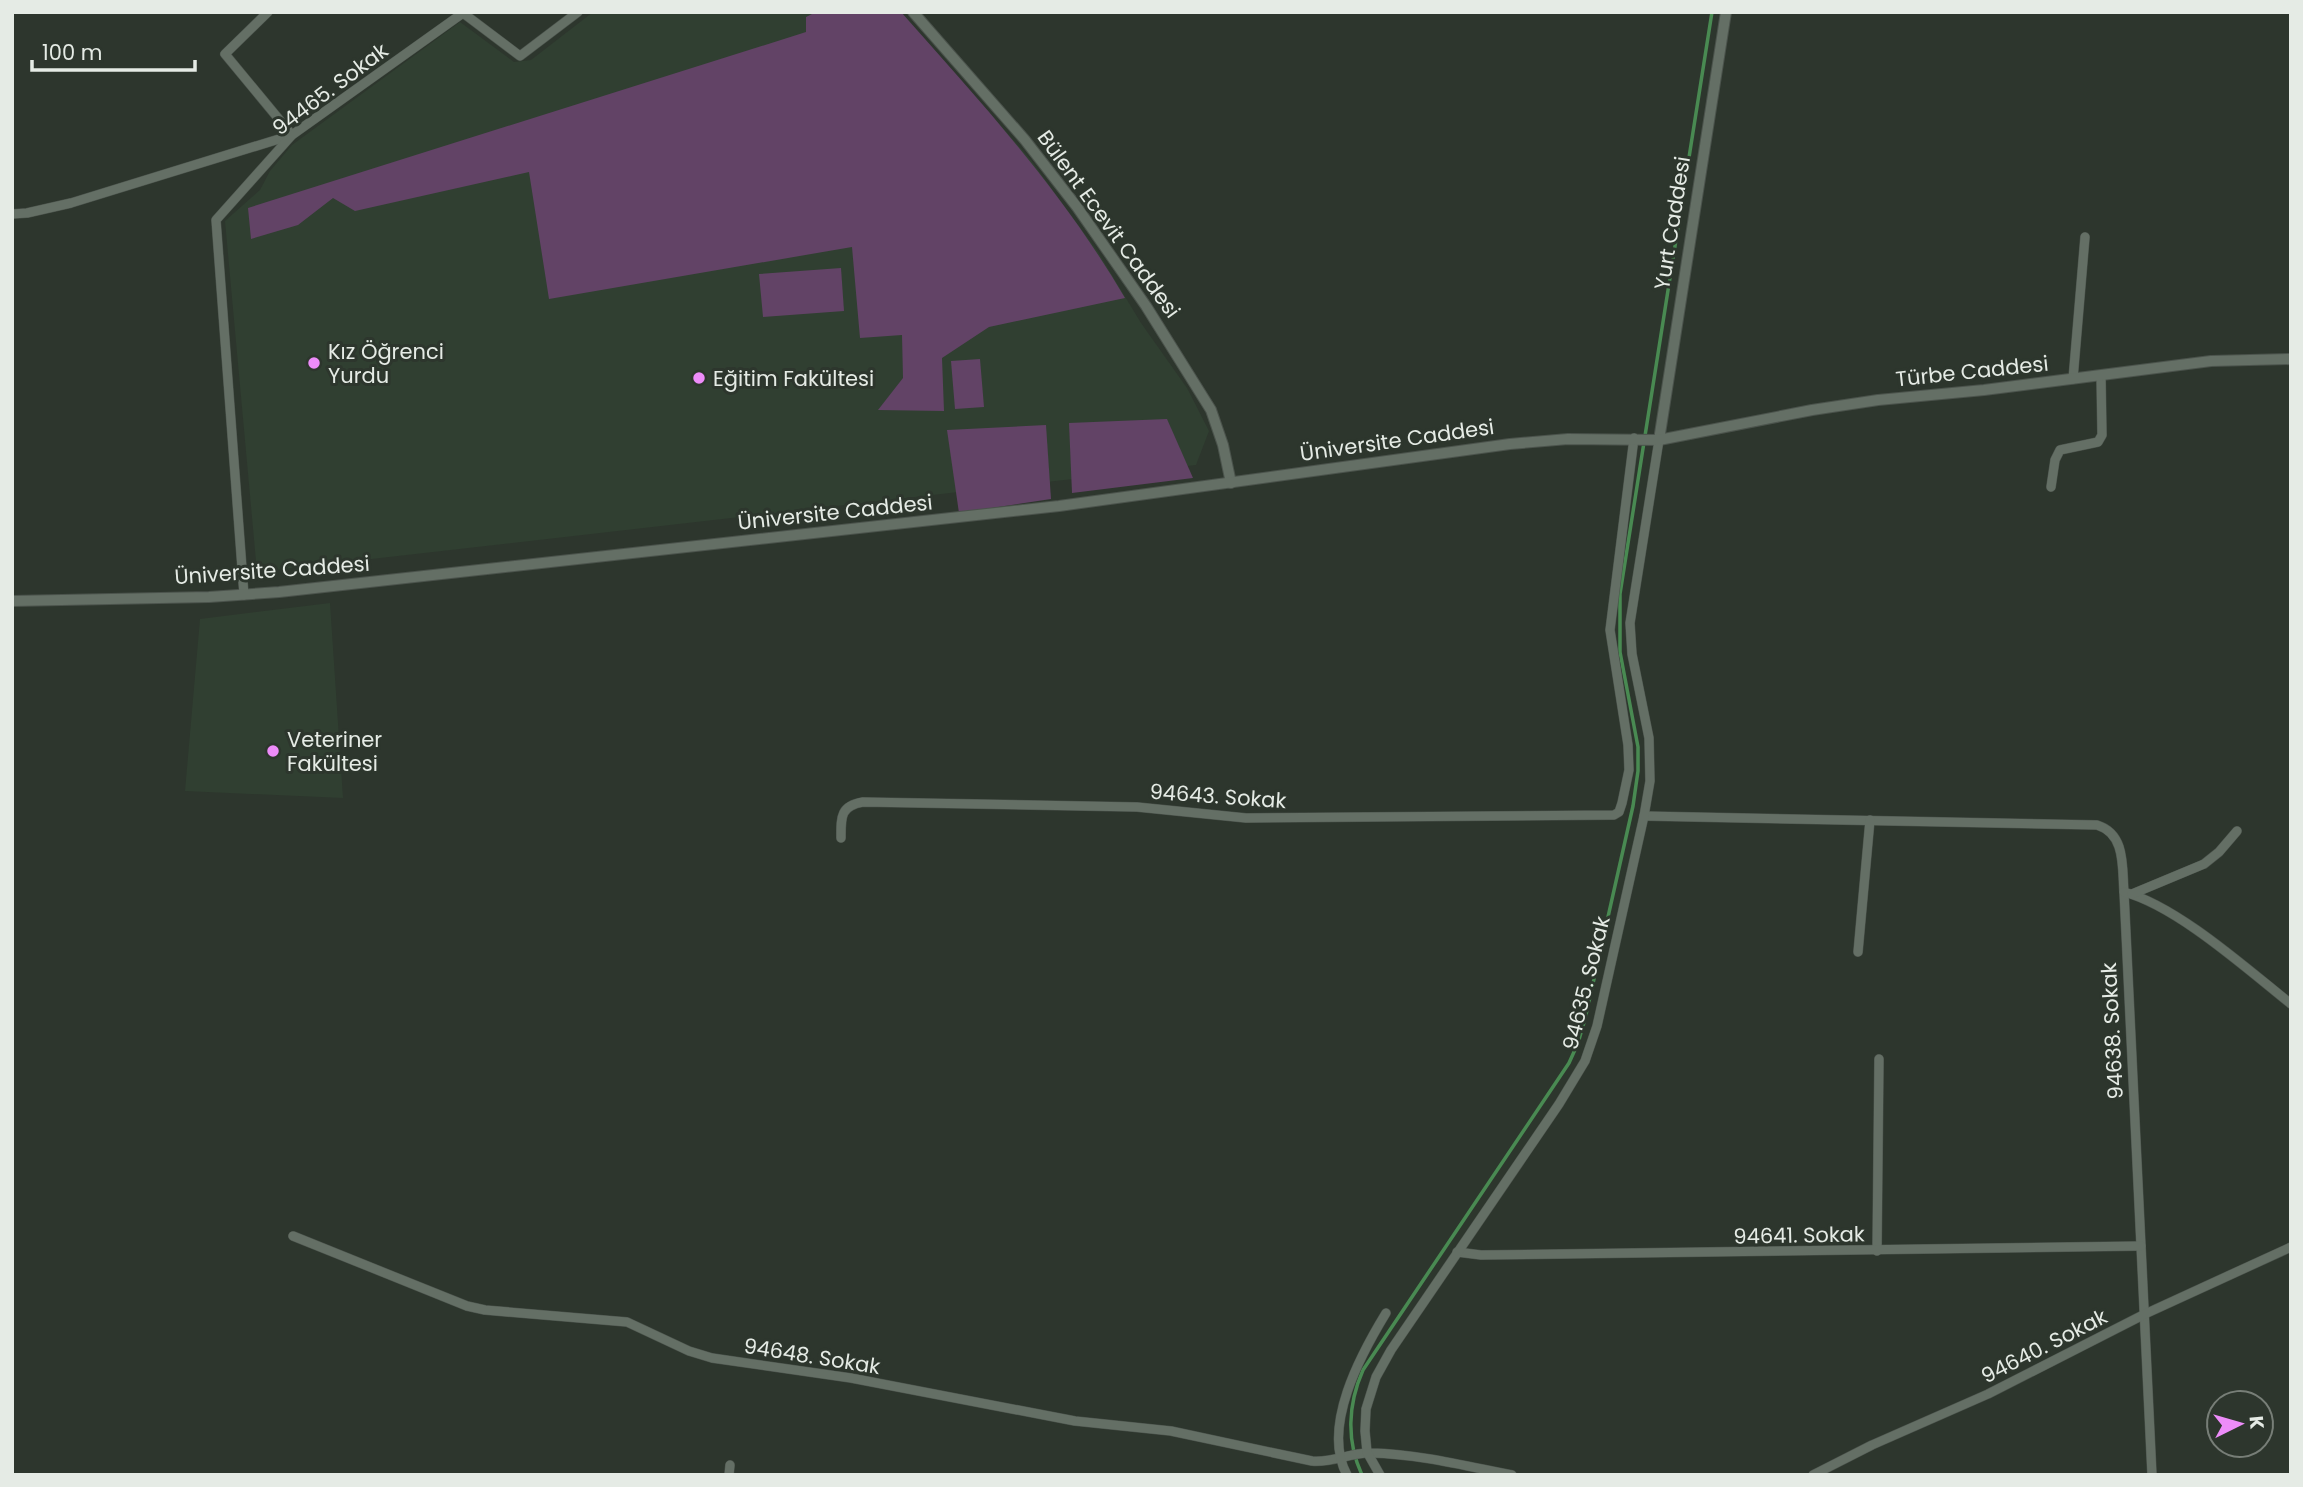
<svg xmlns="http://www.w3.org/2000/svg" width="2303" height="1487" font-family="Poppins,sans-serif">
  <rect width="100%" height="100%" fill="#2d362d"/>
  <!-- built -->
  <g fill="#303f31">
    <path d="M593 12H901L1030 159 1098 252 1141 323 1187 388 1209 431 1196 465 257 572 225 221 260 190 270 171 292 145 460 22 514 62 531 60Z"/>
    <path d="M330 603 343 798 185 791 200 619Z"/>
  </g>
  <!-- green -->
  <g fill="#624366">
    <path d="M816 12H901C982 103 1063 192 1125 298L989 327 942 358 944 411 878 410 903 378 902 335 860 338 852 247 549 299 529 172 355 211 333 198 298 225 251 239 248 208 806 32V17Z"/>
    <path d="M841 268 844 311 763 317 759 274Z"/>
    <path d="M980 359 984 407 955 409 951 361Z"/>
    <path d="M1167 419 1193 478 1072 493 1069 423Z"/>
    <path d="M1046 425 1051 499 959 513 947 430Z"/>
  </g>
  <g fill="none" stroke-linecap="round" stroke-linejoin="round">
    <!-- stream -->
    <path stroke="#498a52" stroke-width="3.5" d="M1362 1475C1346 1441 1348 1404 1363 1370L1569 1063 1578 1043 1585 1019 1633 806 1638 771V747L1620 652V594L1712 12"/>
    <!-- minor casing -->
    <g stroke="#4b534c" stroke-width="10">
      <g id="minor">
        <path d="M12 214 27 213 71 203 292 135 225 54 268 12"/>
        <path d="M2073 379 2085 237"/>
        <path d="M2051 487 2055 460 2060 450 2098 442 2102 435 2101 376"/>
        <path d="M244 595 216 220 292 135 463 13 520 56 578 12"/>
        <path d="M1644 816 2097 825C2126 834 2122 867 2124 892L2152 1475"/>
        <path d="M841 838C841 817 840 806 863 802L1137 807 1246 818 1614 815 1619 812 1622 803 1629 770 1628 745 1610 630 1634 438"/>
        <path d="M2124 892C2177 906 2247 969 2291 1004"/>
        <path d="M2132 894 2204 864 2219 852 2237 831"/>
        <path d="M1858 952 1870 820"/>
        <path d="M293 1236 467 1306 485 1310 627 1322 689 1351 712 1358 851 1378 1075 1421 1171 1431 1312 1461C1333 1463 1351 1452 1371 1453 1419 1454 1466 1466 1512 1475"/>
        <path d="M1877 1251 1879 1059"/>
        <path d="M1457 1252 1481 1255 2141 1246"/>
        <path d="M729 1475 730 1465"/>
        <path d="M1347 1475C1321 1427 1361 1354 1386 1313"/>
        <path d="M1380 1475 1367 1452 1365 1431 1366 1409 1376 1377 1391 1350 1559 1104 1585 1061 1597 1026 1644 816 1650 781 1649 738 1632 654 1630 623 1659 440"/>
        <path d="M1813 1475 1872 1445 1988 1394 2145 1314 2291 1247"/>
      </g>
    </g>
    <!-- tertiary casing -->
    <g stroke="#4b534c" stroke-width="12">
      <g id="tertiary">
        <path d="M913 12 1025 140 1077 207 1146 306 1211 410 1223 445 1231 483"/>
        <path d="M1659 440 1726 12"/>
        <path d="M12 601 209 597 279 592 1059 506 1510 444 1568 439 1659 440 1812 410 1878 400 1984 390 2211 361 2291 359"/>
      </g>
    </g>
    <!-- minor -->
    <use href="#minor" stroke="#646f65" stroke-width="9"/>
    <!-- tertiary -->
    <use href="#tertiary" stroke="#646f65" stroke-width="10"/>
  </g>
  <!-- markers -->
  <g fill="#ed8cf9" stroke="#2d362d" stroke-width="2.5">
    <circle cx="314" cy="363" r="7"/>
    <circle cx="699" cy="378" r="7"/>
    <circle cx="273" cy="751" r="7"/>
  </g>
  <g text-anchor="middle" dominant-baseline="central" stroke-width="6" stroke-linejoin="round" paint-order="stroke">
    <!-- street labels -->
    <g font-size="21" fill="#e5ebe5" stroke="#2d362d">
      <text transform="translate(330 89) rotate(-37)">94465. Sokak</text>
      <text transform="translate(1672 223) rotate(-81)">Yurt Caddesi</text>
      <text transform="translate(1109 224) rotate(54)">Bülent Ecevit Caddesi</text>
      <text transform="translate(1972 371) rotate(-6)">Türbe Caddesi</text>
      <text transform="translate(1397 440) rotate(-8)">Üniversite Caddesi</text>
      <text transform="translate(835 512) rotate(-6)">Üniversite Caddesi</text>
      <text transform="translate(272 570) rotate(-4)">Üniversite Caddesi</text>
      <text transform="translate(1218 796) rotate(4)">94643. Sokak</text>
      <text transform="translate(1586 983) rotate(-76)">94635. Sokak</text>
      <text transform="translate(2112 1031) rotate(-93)">94638. Sokak</text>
      <text transform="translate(1799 1235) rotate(-1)">94641. Sokak</text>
      <text transform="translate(2044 1346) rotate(-27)">94640. Sokak</text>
      <text transform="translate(812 1356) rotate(9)">94648. Sokak</text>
    </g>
    <!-- poi labels -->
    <g font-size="21" fill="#e5ebe5" stroke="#2d362d" text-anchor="start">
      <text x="328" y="351">Kız Öğrenci<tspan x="328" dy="24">Yurdu</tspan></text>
      <text x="713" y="378">Eğitim Fakültesi</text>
      <text x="287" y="739">Veteriner<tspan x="287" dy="24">Fakültesi</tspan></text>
    </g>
  </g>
  <!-- border -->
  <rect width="2303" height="1487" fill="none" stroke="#e5ebe5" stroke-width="28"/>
  <!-- north arrow -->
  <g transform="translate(2240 1424) rotate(85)"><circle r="33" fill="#2d362d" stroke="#777e77" stroke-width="2"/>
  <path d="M0-5L12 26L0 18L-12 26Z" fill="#ed8cf9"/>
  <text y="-10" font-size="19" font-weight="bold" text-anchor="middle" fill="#e5ebe5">K</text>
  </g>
  <!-- scale -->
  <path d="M32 60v10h163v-10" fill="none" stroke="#e5ebe5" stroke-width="3.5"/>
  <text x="42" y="60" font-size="21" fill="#e5ebe5" stroke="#2d362d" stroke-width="5" paint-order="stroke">100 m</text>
</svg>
